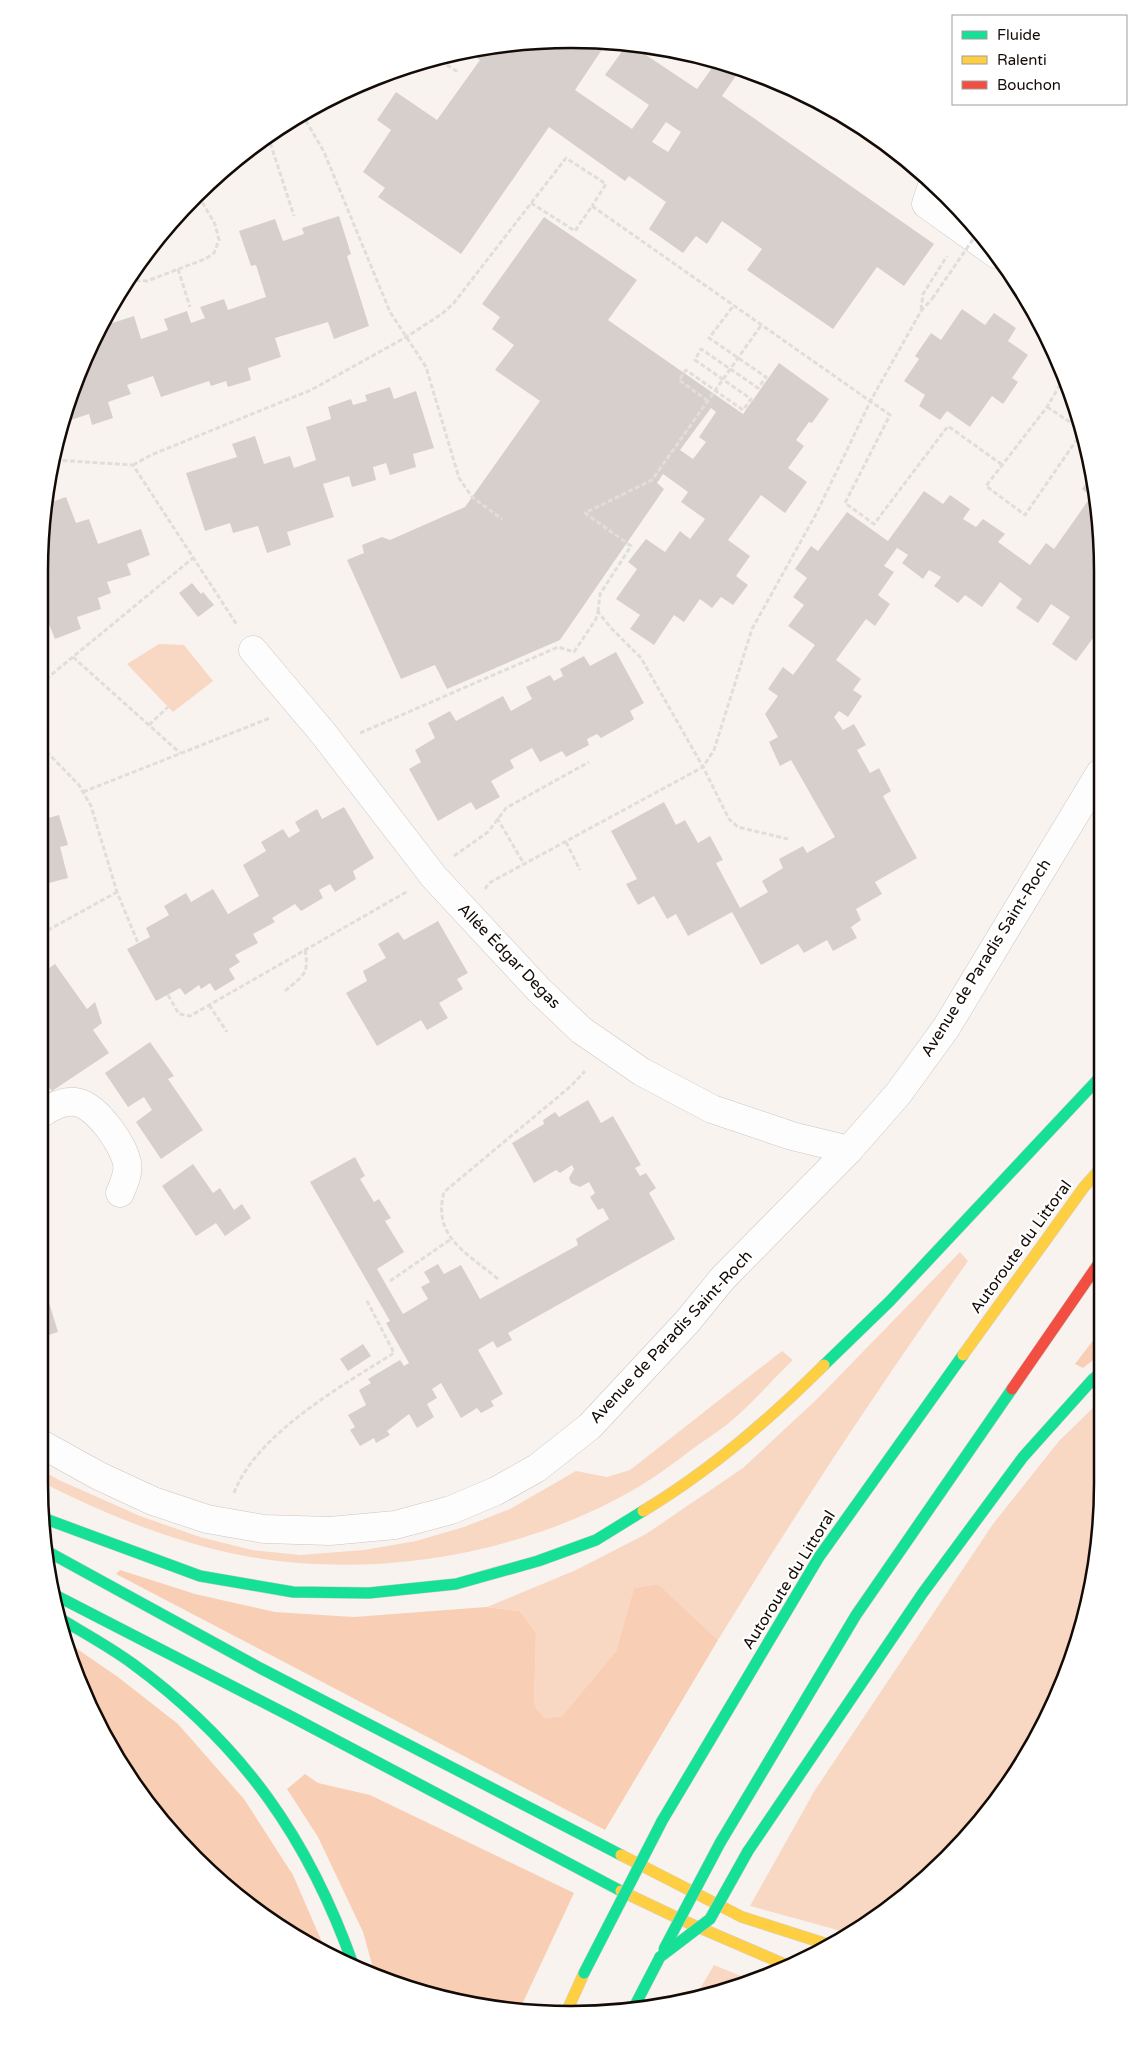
<svg xmlns="http://www.w3.org/2000/svg" width="1142" height="2054" font-family="'Varela Round',sans-serif">
  <rect width="100%" height="100%" fill="#f9f3f0"/>
  <!-- green -->
  <g fill="#f8d7c3">
    <path d="M159 644 184 645 213 681 173 712 127 664Z"/>
    <path d="M960 1252 968 1261C880 1385 797 1511 718 1640L658 1584 634 1588 616 1651 562 1716 543 1718 534 1707 536 1633 520 1611 487 1607 576 1570 646 1534 743 1468 816 1400Z"/>
    <path d="M782 1351 793 1360C774 1378 757 1398 737 1416 725 1427 711 1436 698 1445 679 1459 660 1474 640 1486 526 1554 375 1580 245 1556 175 1543 107 1515 43 1483V1471L59 1480 140 1516 200 1537 252 1550 300 1555 364 1550 416 1541 464 1527 510 1509 576 1471 607 1477 630 1470Z"/>
    <path d="M1102 1399V1518L1075 1654 1032 1749 971 1834 922 1883 852 1934 750 1906 815 1790 993 1524 1059 1441Z"/>
    <path d="M714 1965 753 1981H754L694 1999Z"/>
  </g>
  <!-- forest -->
  <g fill="#f8cfb4">
    <path d="M1101 1330 1102 1353 1083 1368 1075 1364Z"/>
    <path d="M120 1570 195 1594 275 1612 354 1617 486 1607 520 1611 536 1633 534 1706 544 1718 562 1716 616 1651 634 1588 658 1584 718 1640 605 1830 116 1574Z"/>
    <path d="M64 1640 118 1677 178 1724 244 1799 293 1875 328 1956 275 1925 195 1860 149 1807 94 1719 67 1654Z"/>
    <path d="M305 1774 318 1783 370 1795 574 1893 519 2011C468 2010 421 1993 375 1975L363 1932 318 1837 287 1789Z"/>
  </g>
  <!-- building -->
  <g fill="#d7cfcb" fill-rule="evenodd">
    <path d="M536 40 607 42 575 90 632 129 649 105 605 75 628 43 697 89 717 61 742 67 722 96 934 244 904 286 877 267 833 329 747 270 762 249 722 221 707 244 696 236 683 253 649 229 666 202 629 176 625 181 549 127 461 254 378 197 385 188 363 172 391 130 377 120 396 92 437 120 480 60 468 51ZM666 122 681 132 668 152 652 142Z"/>
    <path d="M339 216 351 254 347 256 369 326 334 339 328 322 275 338 281 357 248 368 251 380 228 387 226 381 211 386 209 381 161 397 153 376 127 385 131 394 108 402 113 418 92 425 89 414 62 423 67 400 100 327 134 316 141 339 168 330 164 319 187 311 191 323 205 318 200 307 224 299 228 310 266 297 256 265 251 266 239 231 275 219 283 241 304 234 302 228Z"/>
    <path d="M544 217 637 280 608 320 743 414 779 363 829 399 812 423 809 422 796 440 804 446 788 468 807 482 785 513 761 495 728 540 750 556 736 576 748 585 733 605 721 597 712 608 700 599 684 622 674 615 654 645 630 629 640 615 616 599 637 569 628 562 646 539 665 552 680 531 690 539 705 519 681 502 688 492 663 474 657 483 664 489 560 640 447 689 435 665 401 679 347 560 364 553 362 545 382 537 390 540 465 507 540 401 495 370 514 345 492 329 500 317 482 304ZM711 408 716 412 699 437 706 442 693 459 680 450Z"/>
    <path d="M962 309 985 325 994 313 1016 328 1008 341 1028 355 1012 378 1018 382 1003 404 992 396 970 427 947 411 940 420 919 406 925 395 904 381 919 359 915 356 931 333 941 340Z"/>
    <path d="M390 387 394 399 416 391 434 448 413 454 416 467 390 475 386 463 373 467 376 480 352 487 349 476 323 484 334 517 287 532 291 545 267 553 258 526 233 533 230 523 205 531 186 473 237 457 232 444 255 436 264 464 290 456 294 468 316 460 306 427 331 419 328 407 351 399 353 405 367 401 365 395Z"/>
    <path d="M1085 445 1087 451 1089 459 1080 453Z"/>
    <path d="M1092 474 1099 502V630L1076 661 1052 644 1070 617 1051 604 1038 623 1016 608 1022 599 1000 582 982 607 965 595 958 603 934 586 941 577 929 570 923 579 902 563 908 555 897 548 884 566 894 572 878 595 890 604 875 626 866 619 836 660 861 679 853 690 862 696 848 717 839 711 834 717 843 730 854 724 866 745 857 750 870 773 879 768 891 791 883 796 917 858 875 882 882 894 856 909 861 920 851 927 857 938 833 951 827 940 804 953 798 944 761 965 732 912 688 936 676 914 667 919 654 896 638 905 626 884 637 879 611 831 664 802 676 825 685 820 698 843 710 836 723 860 716 863 740 908 768 892 762 881 783 868 779 859 803 846 807 853 835 837 791 760 780 766 769 742 778 737 765 714 778 696 768 689 783 667 793 675 815 645 788 626 804 605 793 597 807 578 795 569 811 546 818 551 847 512 888 541 924 491 943 504 950 495 970 509 963 519 976 527 983 519 1005 534 998 542 1030 565 1046 543 1054 549 1076 518 1091 496 1082 489Z"/>
    <path d="M66 497 76 523 89 519 98 544 141 529 150 555 127 564 131 575 107 582 111 593 98 598 101 609 77 617 81 629 55 639 40 602V536L41 530 47 528 44 517 46 504Z"/>
    <path d="M192 583 201 594 203 592 214 605 198 617 179 593Z"/>
    <path d="M616 652 644 703 630 711 634 719 633 720 601 738 597 734 587 739 589 745 566 757 562 751 540 762 532 748 510 760 514 768 491 781 500 797 476 810 471 802 438 821 409 769 421 762 415 750 435 738 428 723 450 711 456 721 503 696 511 711 532 699 526 687 550 675 554 681 563 676 560 669 584 656 590 666Z"/>
    <path d="M344 807 374 858 353 871 356 879 335 892 330 884 319 890 323 898 301 911 295 904 272 918 275 922 253 934 258 943 235 955 240 962 229 969 235 979 215 991 210 983 201 989 199 985 185 995 180 988 156 1001 127 949 150 937 146 928 169 915 164 906 186 893 191 902 213 889 228 914 259 896 243 865 266 851 261 842 283 829 289 838 300 831 295 822 317 809 322 819Z"/>
    <path d="M59 815 68 845 60 847 68 878 41 885V820Z"/>
    <path d="M438 921 468 973 457 979 463 989 439 1003 448 1018 427 1030 421 1020 377 1046 346 993 367 981 363 971 386 958 378 944 398 932 404 940Z"/>
    <path d="M55 964 87 1009 95 1002 102 1023 93 1030 109 1053 52 1091 42 1079 41 974Z"/>
    <path d="M150 1042 174 1076 168 1079 203 1130 161 1159 136 1122 152 1110 144 1097 128 1107 105 1073Z"/>
    <path d="M588 1100 601 1123 613 1116 641 1165 635 1168 640 1176 646 1173 656 1188 649 1193 675 1239 508 1333 512 1340 497 1348 493 1341 478 1350 503 1394 491 1401 494 1406 481 1413 477 1408 461 1418 441 1383 432 1389 437 1398 427 1404 434 1417 417 1428 409 1414 387 1431 390 1435 376 1443 374 1438 360 1446 350 1430 355 1427 348 1415 366 1405 359 1390 371 1383 368 1379 400 1360 404 1366 409 1363 386 1323 390 1321 310 1182 355 1157 365 1176 360 1179 374 1202 379 1199 391 1218 385 1221 404 1252 377 1269 403 1314 428 1299 421 1287 430 1282 424 1272 438 1264 444 1274 461 1265 480 1299 578 1245 576 1239 609 1219 603 1208 598 1210 590 1197 595 1193 589 1182 580 1187 571 1183 569 1178 574 1169 572 1165 560 1173 556 1170 534 1183 512 1143 544 1124 543 1120 555 1112 559 1117Z"/>
    <path d="M193 1164 213 1193 220 1188 234 1210 242 1204 251 1218 225 1236 216 1223 196 1236 162 1186Z"/>
    <path d="M48 1299 58 1332 43 1337 42 1301Z"/>
    <path d="M43 1342H45L48 1353 43 1355Z"/>
    <path d="M363 1344 371 1356 348 1371 340 1359Z"/>
  </g>
  <g fill="none" stroke-linecap="round" stroke-linejoin="round">
    <!-- street casing -->
    <g stroke="#cdc5c1" stroke-width="29">
      <g id="street">
        <path d="M933 183 926 204 996 254"/>
        <path d="M253 650 323 733 434 877 540 991 581 1030 642 1072 712 1109 792 1136 849 1150"/>
        <path d="M42 1113C51 1107 64 1101 75 1102 96 1104 123 1144 127 1163 129 1173 124 1183 120 1193"/>
        <path d="M43 1445 99 1476 153 1501 207 1519 264 1529 330 1531 395 1525 451 1510 496 1491 537 1468 590 1426 687 1322 723 1278 849 1150 898 1094 946 1028 1100 773"/>
      </g>
    </g>
    <!-- fast casing -->
    <g stroke="#d2cfcc" stroke-width="12">
      <g id="fast">
        <path d="M824 1365 890 1301 1101 1076"/>
        <path d="M43 1518 200 1576 293 1592 369 1593 456 1584 538 1561 596 1540 643 1511"/>
        <path d="M43 1549 260 1668 621 1855"/>
        <path d="M53 1594 294 1718 621 1891"/>
        <path d="M59 1618C84 1633 110 1647 133 1664 243 1745 309 1839 354 1967"/>
        <path d="M662 1821 819 1557 963 1355"/>
        <path d="M720 1843 856 1615 1012 1389"/>
        <path d="M748 1851 922 1594 1023 1457 1093 1379 1102 1372"/>
        <path d="M632 2011 660 1957"/>
      </g>
    </g>
    <!-- slow casing -->
    <g stroke="#d2cfcc" stroke-width="12">
      <g id="slow">
        <path d="M963 1355 1084 1187 1101 1168"/>
        <path d="M643 1511C710 1471 769 1420 824 1365"/>
        <path d="M621 1855 742 1917 833 1946"/>
        <path d="M621 1891 684 1921 791 1967"/>
        <path d="M566 2013 584 1973"/>
      </g>
    </g>
    <!-- jam casing -->
    <g stroke="#d2cfcc" stroke-width="12">
      <path id="jam" d="M1012 1389 1101 1260"/>
    </g>
    <!-- path -->
    <g stroke="#e0dedc" stroke-width="3" stroke-dasharray="5 2.5" stroke-linecap="butt">
      <path d="M434 57 458 72"/>
      <path d="M302 114 324 152 390 312 426 367 459 478 472 497 502 519"/>
      <path d="M268 136 294 216"/>
      <path d="M531 203 575 231 592 206 890 415 845 503 874 524 948 426 1001 464"/>
      <path d="M178 269 190 307"/>
      <path d="M128 280 147 281 205 259 214 253 219 240 215 224 198 195"/>
      <path d="M921 310 923 294 947 256"/>
      <path d="M1064 378 1047 407 986 486 1025 515 1082 432"/>
      <path d="M708 401 679 380 686 370 743 410 751 399 695 360 701 349 758 388 766 377 709 338 734 305"/>
      <path d="M1047 407 1082 430"/>
      <path d="M55 460 133 465 237 625"/>
      <path d="M133 465 151 455 311 390 408 336 443 313 453 304 566 158 606 184 592 206"/>
      <path d="M598 612 600 594 631 546 585 513 652 480 762 324"/>
      <path d="M73 657 180 753"/>
      <path d="M40 684 193 558"/>
      <path d="M149 725 168 707"/>
      <path d="M360 733 558 647 574 652 596 619 598 612 612 629 641 658 703 767 729 819 738 827 788 839"/>
      <path d="M41 746 79 785 91 806 117 892 138 943"/>
      <path d="M83 792 270 718"/>
      <path d="M497 818 524 864"/>
      <path d="M566 842 580 870"/>
      <path d="M454 856 488 832 506 808 589 762"/>
      <path d="M485 889 489 883 703 767 714 750 752 629 816 514 871 400 921 311 932 299"/>
      <path d="M41 934 117 892"/>
      <path d="M285 991C302 976 310 975 305 950"/>
      <path d="M168 995 179 1014 190 1016 408 891"/>
      <path d="M209 1005 227 1032"/>
      <path d="M498 1279C467 1253 432 1237 444 1192L571 1086 585 1071"/>
      <path d="M390 1281 451 1239"/>
      <path d="M234 1493C256 1434 343 1385 394 1353L366 1299"/>
    </g>
    <!-- street -->
    <use href="#street" stroke="#fefdfd" stroke-width="28"/>
    <!-- fast -->
    <use href="#fast" stroke="#16e098" stroke-width="11"/>
    <!-- slow -->
    <use href="#slow" stroke="#ffcf43" stroke-width="11"/>
    <!-- jam -->
    <use href="#jam" stroke="#f24e42" stroke-width="11"/>
    <!-- fast-bridge casing -->
    <g stroke="#d2cfcc" stroke-width="12" stroke-linecap="butt">
      <g id="fast-bridge">
        <path d="M664 1949 720 1843"/>
        <path d="M660 1957 710 1919 748 1851"/>
        <path d="M584 1973 662 1821"/>
      </g>
    </g>
    <!-- path-bridge -->
    <path stroke="#e0dedc" stroke-width="3" stroke-dasharray="5 2.5" stroke-linecap="butt" d="M932 299 978 232"/>
    <!-- fast-bridge -->
    <use href="#fast-bridge" stroke="#16e098" stroke-width="11"/>
  </g>
  <g text-anchor="middle" dominant-baseline="central" stroke-width="4.5" stroke-linejoin="round" paint-order="stroke">
    <!-- street labels -->
    <g font-size="16" fill="#140b06" stroke="#fff">
      <text transform="translate(509 956) rotate(46)">Allée Édgar Degas</text>
      <text transform="translate(986 958) rotate(-58)">Avenue de Paradis Saint-Roch</text>
      <text transform="translate(1021 1247) rotate(-54)">Autoroute du Littoral</text>
      <text transform="translate(671 1337) rotate(-47)">Avenue de Paradis Saint-Roch</text>
      <text transform="translate(789 1580) rotate(-58)">Autoroute du Littoral</text>
    </g>
  </g>
  <!-- crop -->
  <path d="M0 0H1142V2054H0ZM571 48H571A523 523 0 0 1 1094 571V1483A523 523 0 0 1 571 2006H571A523 523 0 0 1 48 1483V571A523 523 0 0 1 571 48Z" fill="#fff" fill-rule="evenodd"/>
  <path fill="none" stroke="#140b06" stroke-width="2.5" d="M571 48H571A523 523 0 0 1 1094 571V1483A523 523 0 0 1 571 2006H571A523 523 0 0 1 48 1483V571A523 523 0 0 1 571 48Z"/>
  <!-- legend -->
  <rect x="952" y="15" width="175" height="90" fill="#ffffff" stroke="#a19d9b"/>
  <rect x="962" y="31" width="25" height="8" fill="#16e098" stroke="#a19d9b"/>
  <text x="997" y="40" font-size="15" fill="#140b06">Fluide</text>
  <rect x="962" y="56" width="25" height="8" fill="#ffcf43" stroke="#a19d9b"/>
  <text x="997" y="65" font-size="15" fill="#140b06">Ralenti</text>
  <rect x="962" y="81" width="25" height="8" fill="#f24e42" stroke="#a19d9b"/>
  <text x="997" y="90" font-size="15" fill="#140b06">Bouchon</text>
</svg>
